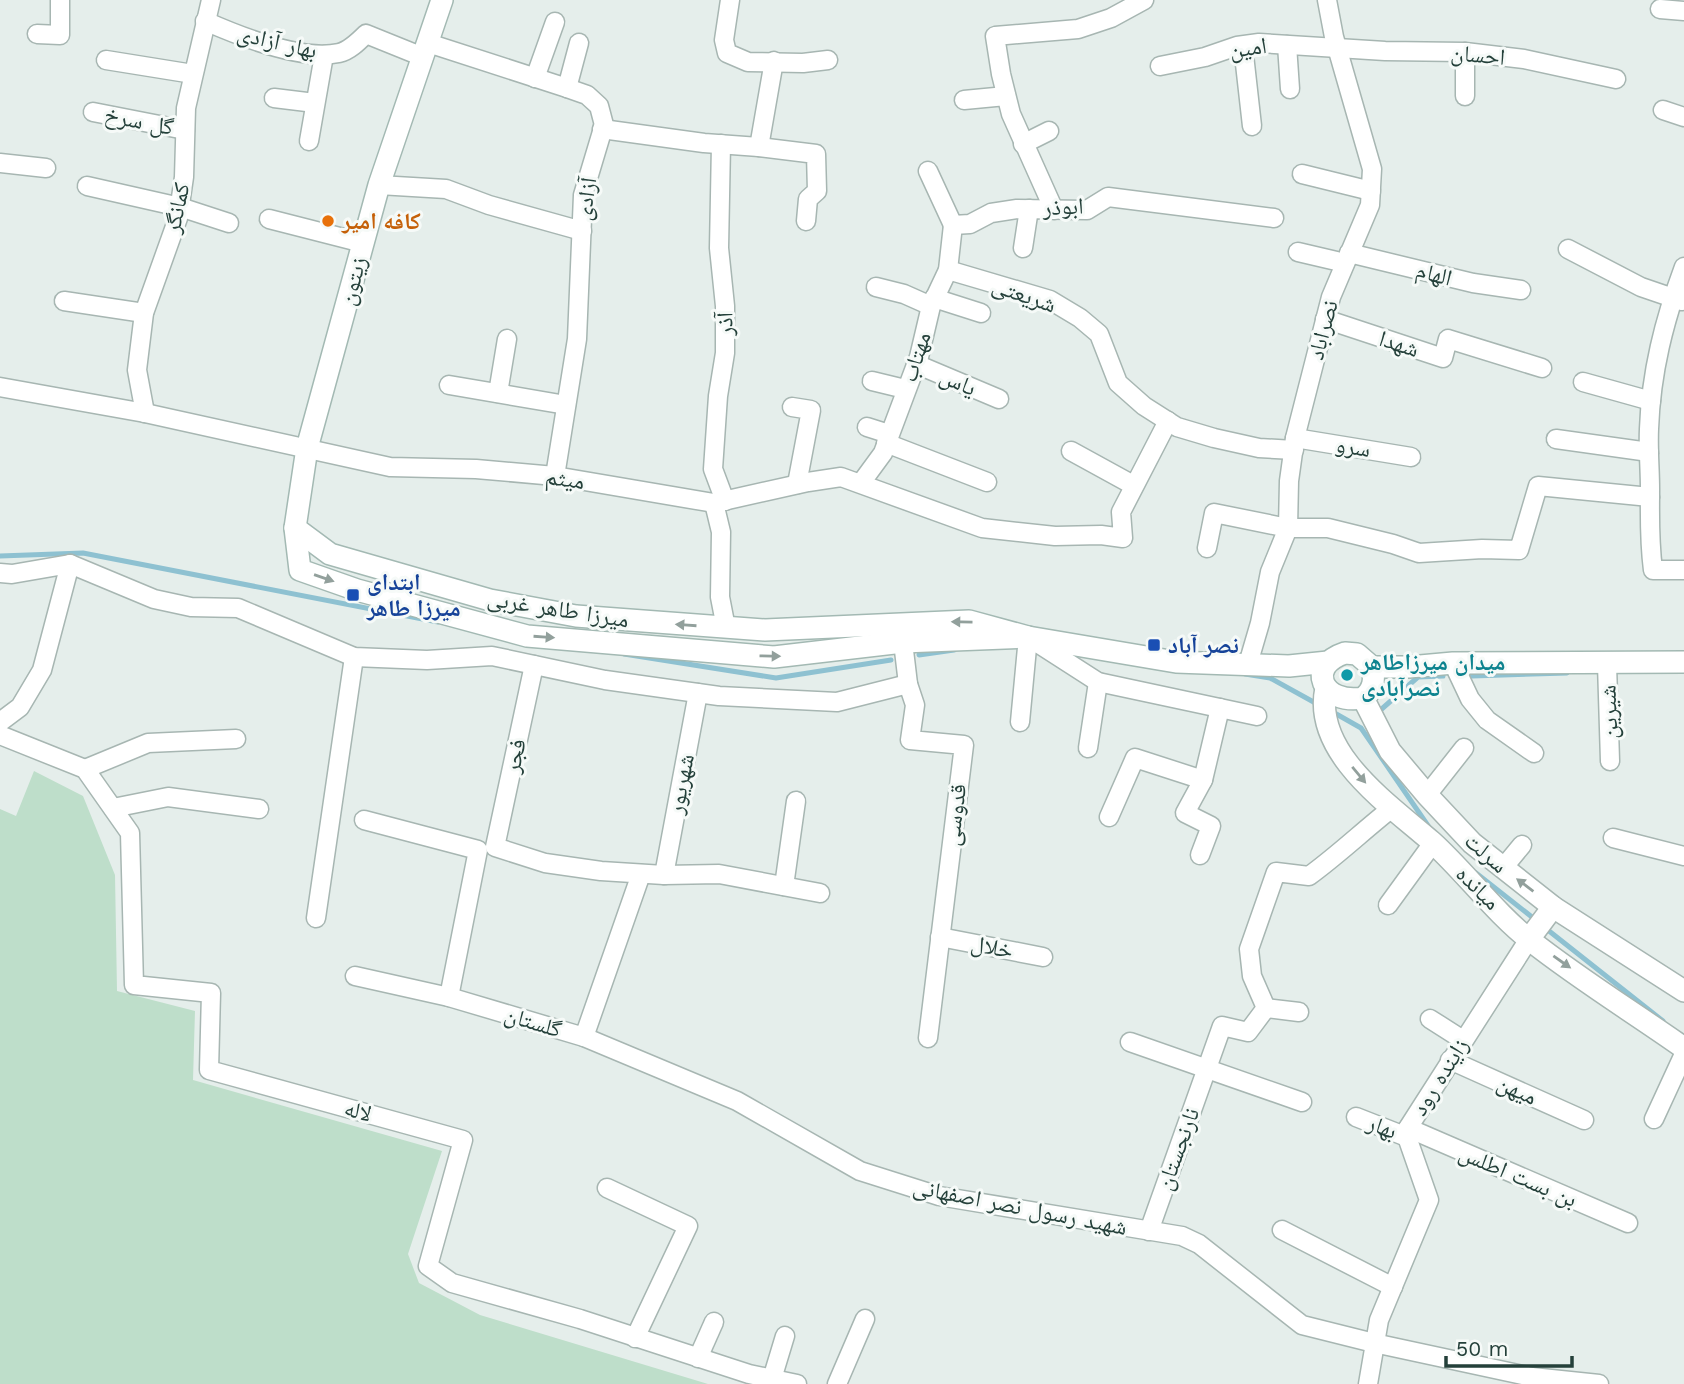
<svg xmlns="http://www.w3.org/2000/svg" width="1684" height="1384" font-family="'Work Sans','Noto Naskh Arabic',sans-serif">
  <rect width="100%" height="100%" fill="#e5eeeb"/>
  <!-- green -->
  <path fill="#bedeca" d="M34 771 83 796 115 875 117 991 195 1011 193 1080 442 1151 408 1254 419 1283 480 1315 708 1384H0V809L16 816Z"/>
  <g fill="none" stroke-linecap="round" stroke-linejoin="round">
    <!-- stream -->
    <g stroke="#8ec1d1" stroke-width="5">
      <path d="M0 556 83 553 438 622"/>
      <path d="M624 654 776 678 891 660"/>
      <path d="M919 655 954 650"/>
      <path d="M1245 674 1270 678 1319 705"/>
      <path d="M1472 676 1567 673"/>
      <path d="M1331 711 1361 728 1431 830"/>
      <path d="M1376 714 1418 677 1443 676"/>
      <path d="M1476 873 1537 921"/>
      <path d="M1544 927 1663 1021"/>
    </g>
    <!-- minor casing -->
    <g stroke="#a7b6b2" stroke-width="21">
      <g id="minor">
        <path d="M730 0 724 40 727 53 748 62 803 63 828 60"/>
        <path d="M1660 9 1684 11"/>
        <path d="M205 21C239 36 302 61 339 53 349 51 358 42 366 34L423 57"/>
        <path d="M37 34 60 35V0"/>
        <path d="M428 43 567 88 587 95 599 106 604 125 583 195 577 339 555 476"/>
        <path d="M1287 45 1290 89"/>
        <path d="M1243 46 1252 126"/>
        <path d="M1465 52V96"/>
        <path d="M106 60 193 74"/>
        <path d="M1160 66 1205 57 1237 46 1259 43 1385 51 1465 52 1524 59 1616 79"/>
        <path d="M535 78 555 22"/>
        <path d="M567 88 579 43"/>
        <path d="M274 98 315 103"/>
        <path d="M964 100 1006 96"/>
        <path d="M1663 110 1684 117"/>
        <path d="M93 112 185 130"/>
        <path d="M602 129 704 143 759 147 816 154 817 191 808 199 806 221"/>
        <path d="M309 141 324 55"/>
        <path d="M721 144 719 248 725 306V353L718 396 713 469 725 501"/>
        <path d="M1023 144 1049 131"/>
        <path d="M759 147 774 61"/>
        <path d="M0 163 46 168"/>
        <path d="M928 171 953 225 970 224 991 213 1017 209 1087 210 1108 197 1274 218"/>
        <path d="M1302 174 1371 191"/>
        <path d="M379 185 446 189 489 205 582 231"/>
        <path d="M87 186 180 207 229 223"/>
        <path d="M1054 210 1011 114 1001 74 995 36 1078 29 1111 18 1144 0"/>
        <path d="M269 219 363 243"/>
        <path d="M1023 248 1029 209"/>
        <path d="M1568 249 1641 287 1682 301"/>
        <path d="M1298 252 1345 263"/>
        <path d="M1349 253 1473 283 1521 290"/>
        <path d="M1684 267C1664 321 1651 372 1649 429 1648 449 1650 469 1650 489 1650 519 1649 539 1653 570H1684"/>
        <path d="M948 270 1050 300 1080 318 1099 334 1118 383 1144 406 1177 427 1214 438 1259 448 1294 450"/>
        <path d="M876 287 904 294 931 306"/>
        <path d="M934 298 981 313"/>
        <path d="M64 301 144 313"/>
        <path d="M1325 319 1443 358 1448 339 1542 368"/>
        <path d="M916 364 999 399"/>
        <path d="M872 381 905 389"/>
        <path d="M1583 382 1651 401"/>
        <path d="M449 385 566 405"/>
        <path d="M0 387 145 413 390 467 476 469 555 476 714 503 808 482 841 477 982 528 1055 536 1101 535 1123 538 1121 512 1168 421"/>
        <path d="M498 393 507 339"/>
        <path d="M792 407 811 410 797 484"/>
        <path d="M145 413 137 370 144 313 178 218 184 177 186 108 211 0"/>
        <path d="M867 427 889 434"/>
        <path d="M1295 438 1411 457"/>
        <path d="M1556 439 1649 452"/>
        <path d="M886 443 987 482"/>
        <path d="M1071 451 1133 485"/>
        <path d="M861 483 883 453 919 357 931 306 948 270 953 225"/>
        <path d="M714 503 721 532 720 597 726 628"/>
        <path d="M1207 548 1214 513 1288 528H1328L1393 544 1419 553 1482 549 1519 550 1538 486 1650 497"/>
        <path d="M0 573 12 574 70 564 154 599 191 607 238 608 354 657 427 660 492 656 605 680 719 696 837 702 908 684"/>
        <path d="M903 642 908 684 915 705 910 740 964 745 928 1038"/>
        <path d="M1453 663 1470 699 1487 720 1534 753"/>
        <path d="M1248 664 1260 623 1270 572 1288 528 1289 481 1295 438 1331 297 1370 205 1372 169 1334 37 1327 0"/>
        <path d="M1607 664 1610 761"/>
        <path d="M534 665 495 847 545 863 601 871 664 875 719 874 820 893"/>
        <path d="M0 722 20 707 42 670 70 564"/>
        <path d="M1020 722 1028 637 1098 682 1257 716"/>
        <path d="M0 735 85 769 130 833 134 985 211 993 209 1070 463 1140 428 1266 452 1283 580 1319 749 1374 797 1384"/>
        <path d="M1088 748 1098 682"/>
        <path d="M85 769 148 743 236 739"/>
        <path d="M1427 795 1464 748"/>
        <path d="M113 808 168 797 259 809"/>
        <path d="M1109 817 1135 758 1203 780 1220 708"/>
        <path d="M364 820 478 850 449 997"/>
        <path d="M1613 838 1684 856"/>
        <path d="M1200 855 1211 826 1185 813 1203 780"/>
        <path d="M1503 868 1522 845"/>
        <path d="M664 875 698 693"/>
        <path d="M784 886 796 801"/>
        <path d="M1388 905 1433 843"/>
        <path d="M316 918 354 657"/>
        <path d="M940 937 1043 957"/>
        <path d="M355 976 449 997 584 1037 641 874"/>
        <path d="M1266 1008 1299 1012"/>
        <path d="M1430 1019 1463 1040"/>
        <path d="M584 1037 737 1101 860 1171 939 1196 1182 1236 1199 1244 1302 1325 1374 1343 1532 1377 1599 1384"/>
        <path d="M1130 1042 1302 1102"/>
        <path d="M1450 1060 1584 1120"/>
        <path d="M1356 1117 1407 1137"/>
        <path d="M1654 1119 1684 1054"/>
        <path d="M1408 1128 1628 1223"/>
        <path d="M607 1188 688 1226 635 1338"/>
        <path d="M1282 1230 1393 1287"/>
        <path d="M1149 1231 1222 1026 1248 1032 1266 1008 1252 976 1249 949 1276 872 1309 876C1338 855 1364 830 1392 808"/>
        <path d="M698 1358 714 1322"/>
        <path d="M772 1379 785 1336"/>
        <path d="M837 1384 865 1319"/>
        <path d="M1368 1384 1379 1320 1429 1200 1407 1137 1408 1128 1529 939"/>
      </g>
    </g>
    <!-- tertiary casing -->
    <g stroke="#a7b6b2" stroke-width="24">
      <g id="tertiary">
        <path d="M1326 688C1312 753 1390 805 1432 842 1466 873 1495 913 1531 941 1579 979 1633 1012 1684 1048"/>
        <path d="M1363 698 1390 751 1427 795 1472 843 1553 907 1684 991"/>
        <path d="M1529 939 1553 907"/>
      </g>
    </g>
    <!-- secondary casing -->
    <g stroke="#a3b9b3" stroke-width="24">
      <g id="secondary">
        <path d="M442 0 379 185 307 448 295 528 300 570 357 590 527 636 774 657 903 642 1028 637"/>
        <path d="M295 528 330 554 490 600 576 616 765 630 969 621 1028 637 1176 662 1289 666 1328 662"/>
        <path d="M1345 653 1357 654 1372 667C1375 679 1374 690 1363 698 1322 705 1305 666 1345 653Z"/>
        <path d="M1372 667H1409L1453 663 1684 662"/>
      </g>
    </g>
    <!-- minor -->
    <use href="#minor" stroke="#fff" stroke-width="18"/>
    <!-- tertiary -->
    <use href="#tertiary" stroke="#fff" stroke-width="21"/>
    <!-- secondary -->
    <use href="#secondary" stroke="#fff" stroke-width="21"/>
  </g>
  <!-- one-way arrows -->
  <defs><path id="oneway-solid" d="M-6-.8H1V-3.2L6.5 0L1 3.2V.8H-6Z" transform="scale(1.75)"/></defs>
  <g fill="#92a09c">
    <use href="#oneway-solid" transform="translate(324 578) rotate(19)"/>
    <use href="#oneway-solid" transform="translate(962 622) rotate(-179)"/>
    <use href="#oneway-solid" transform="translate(686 625) rotate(-176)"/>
    <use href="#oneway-solid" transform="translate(544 637) rotate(4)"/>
    <use href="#oneway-solid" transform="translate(770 656) rotate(1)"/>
    <use href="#oneway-solid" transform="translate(1359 775) rotate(50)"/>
    <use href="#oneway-solid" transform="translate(1525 885) rotate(-143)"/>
    <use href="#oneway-solid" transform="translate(1562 962) rotate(35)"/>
  </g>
  <!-- markers -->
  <circle fill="#e8710a" stroke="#f6faf8" stroke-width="2.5" cx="328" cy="221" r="7"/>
  <g fill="#1a4fb4" stroke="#f6faf8" stroke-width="2.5">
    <rect x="346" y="588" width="14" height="14" rx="3.5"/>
    <rect x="1147" y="638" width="14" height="14" rx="3.5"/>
  </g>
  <circle fill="#0f9aa8" stroke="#f6faf8" stroke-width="2.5" cx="1347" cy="675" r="7"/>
  <g text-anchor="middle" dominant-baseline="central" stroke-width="6" stroke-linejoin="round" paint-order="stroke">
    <!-- street labels -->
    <g font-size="23" fill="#24403a" stroke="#f6faf8">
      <text transform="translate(277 42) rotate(13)">بهار آزادی</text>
      <text transform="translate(1248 48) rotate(-8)">امین</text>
      <text transform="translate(1478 55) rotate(5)">احسان</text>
      <text transform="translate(139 121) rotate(11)">گل سرخ</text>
      <text transform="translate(586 199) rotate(-82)">آزادی</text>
      <text transform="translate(1063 207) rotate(-3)">ابوذر</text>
      <text transform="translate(177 208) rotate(-78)">کمانگر</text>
      <text transform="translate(1434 274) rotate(15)">الهام</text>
      <text transform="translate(353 281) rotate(-75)">زیتون</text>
      <text transform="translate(1024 295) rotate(19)">شریعتی</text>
      <text transform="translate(725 324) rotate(-91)">آذر</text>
      <text transform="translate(1323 330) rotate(-75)">نصراباد</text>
      <text transform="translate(1399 344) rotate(18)">شهدا</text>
      <text transform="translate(916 357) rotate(-72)">مهتاب</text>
      <text transform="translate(958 382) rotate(23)">یاس</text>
      <text transform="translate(1353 447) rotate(9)">سرو</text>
      <text transform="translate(565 479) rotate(8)">میثم</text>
      <text transform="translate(558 609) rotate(9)">میرزا طاهر غربی</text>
      <text transform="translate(1609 712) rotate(-92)">شیرین</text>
      <text transform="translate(515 756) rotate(-78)">فجر</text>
      <text transform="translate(681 784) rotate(-79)">شهریور</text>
      <text transform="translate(955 815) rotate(-83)">قدوسی</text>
      <text transform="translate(1486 853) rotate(41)">سرلت</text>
      <text transform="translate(1478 888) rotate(45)">میانده</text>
      <text transform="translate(992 947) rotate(11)">خلال</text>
      <text transform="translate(533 1022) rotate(17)">گلستان</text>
      <text transform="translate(1440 1077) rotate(-58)">زاینده رود</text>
      <text transform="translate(1517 1090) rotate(24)">میهن</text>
      <text transform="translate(358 1111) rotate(15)">لاله</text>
      <text transform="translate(1382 1127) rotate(21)">بهار</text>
      <text transform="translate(1178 1149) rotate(-70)">نارنجستان</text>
      <text transform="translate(1518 1176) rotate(23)">بن بست اطلس</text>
      <text transform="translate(1020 1207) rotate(11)">شهید رسول نصر اصفهانی</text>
    </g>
    <!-- food labels -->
    <g font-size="23" font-weight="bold" fill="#c56008" stroke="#f6faf8" text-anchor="start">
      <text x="342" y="221">کافه امیر</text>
    </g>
    <!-- transit labels -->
    <g font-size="23" font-weight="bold" fill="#164399" stroke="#f6faf8" text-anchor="start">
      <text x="367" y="582">ابتدای<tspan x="367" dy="26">میرزا طاهر</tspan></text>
      <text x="1168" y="645">نصر آباد</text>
    </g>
    <!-- culture labels -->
    <g font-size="23" font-weight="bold" fill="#0d838f" stroke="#f6faf8" text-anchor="start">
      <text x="1361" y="662">میدان میرزاطاهر<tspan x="1361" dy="26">نصرآبادی</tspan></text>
    </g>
  </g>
  <!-- scale -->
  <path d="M1446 1356v10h126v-10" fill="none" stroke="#24403a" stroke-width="3.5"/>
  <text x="1456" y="1356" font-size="21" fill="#24403a" stroke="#f6faf8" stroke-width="5" paint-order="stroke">50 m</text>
</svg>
